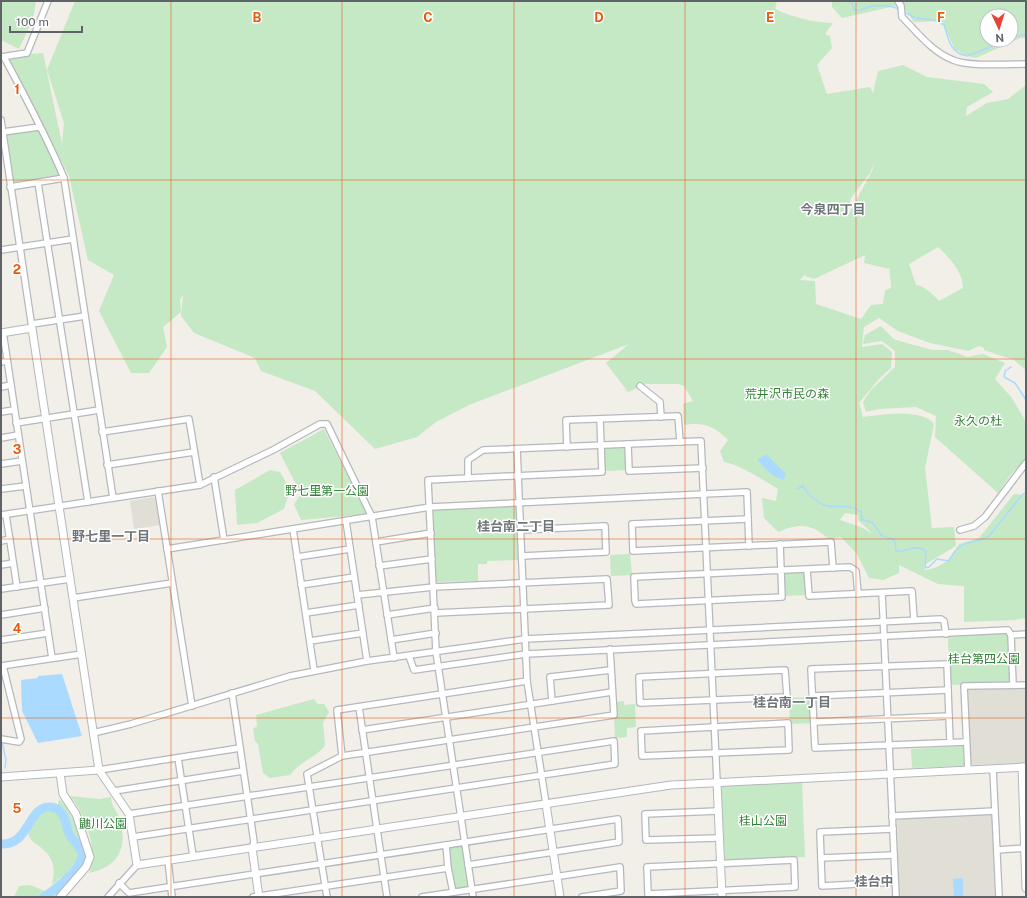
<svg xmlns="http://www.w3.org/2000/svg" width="1027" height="898" font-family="'Public Sans','Noto Sans JP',sans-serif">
  <rect width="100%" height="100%" fill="#f1efe8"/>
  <!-- education -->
  <g fill="#e1ded6">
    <path d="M154 497 157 499 160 525 134 529 130 501Z"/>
    <path d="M1026 687V763L972 765 970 763 967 690 968 688Z"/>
    <path d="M990 814 992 816 995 897H899L897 819Z"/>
  </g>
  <!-- green -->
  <g fill="#c5e8c5" fill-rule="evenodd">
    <path d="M1 1H36L33 19 19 49 1 40Z"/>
    <path d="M75 1H777L775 9C794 18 812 22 833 23L825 34 830 36 832 48 817 65 827 94 870 87 873 93 878 71 903 65 927 77 984 84 993 92 967 107 966 116 987 103 1008 99 1026 85V370L1014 360 984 350V348L979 346 968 351 930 343 898 331 879 318 864 327 862 347 882 344 892 352 891 368 879 379 859 403 863 417C881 415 923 408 934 424L925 468 932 528 954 527 956 546 924 565V570C941 569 952 558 959 544L979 538 1014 494 1026 495V618L1015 620 964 622V586L938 584 899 565V573L883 580 869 578 857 554 841 537 829 539C811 523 799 523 778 532L764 518 762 498 776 501 778 489C761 479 743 466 724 462L720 451 728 440C714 426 704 422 684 425L683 404 693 401 684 386 678 384H646L628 392 606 363 629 344 469 405 436 422 417 437 375 449 315 391 261 371 255 358 194 333 181 316 183 295 180 300 181 312 163 327 167 347 149 373H131L99 311 114 275 88 260 69 176 8 56 43 53 62 144 64 123 47 70ZM875 161 872 171 846 219 851 198 870 173ZM938 247C949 257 963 272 963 288L939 301C934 295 923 285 916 285L909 264ZM865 255 864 263 890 269C888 276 892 281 891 288L885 290 883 304 871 305 861 319 816 304 815 281 800 280 805 274V276L814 279ZM845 513 858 515V520L873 534 861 527 840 520Z"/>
    <path d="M832 1H1026V38H1020L976 58 963 55 959 51 955 50 942 21 914 22 906 10 895 6 842 18 832 7ZM987 16H1011V40H987Z"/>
    <path d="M39 130 63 177 14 184 7 135Z"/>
    <path d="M881 326 894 339 910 344 933 350H948L968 357 983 354 1005 363 995 379 1012 398 1026 422V458L1009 477 998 493 935 437 936 416 916 407 879 409 866 412 863 402 871 390 895 367V351L882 341 863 344 865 335Z"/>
    <path d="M324 429 367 514 301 520 294 504 301 494 280 453Z"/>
    <path d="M604 447H625L627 470 604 471Z"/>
    <path d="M270 470 280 472 290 489 284 509 257 523 237 525 235 490Z"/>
    <path d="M516 506 518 560 487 561V564H478V581L436 582 433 510Z"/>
    <path d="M630 554 632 575 611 576 610 555Z"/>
    <path d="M804 572 806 595 785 596 784 573Z"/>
    <path d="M1006 633 1008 637 1010 680 1009 682 950 685 948 637Z"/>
    <path d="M811 697 812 723 790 724 789 698Z"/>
    <path d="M314 699 318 704H324L329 712 323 723 325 746C315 758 299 762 290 775L270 778 263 773 258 744 255 741 253 729 257 726 256 715Z"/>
    <path d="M624 701V705L635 704 636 727 627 728V737L615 738 614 716H617V702Z"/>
    <path d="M963 746 964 766 912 768 911 749Z"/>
    <path d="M802 782 805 857 725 861 721 786Z"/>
    <path d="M70 796 99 799 111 797C111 806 118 812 120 820 128 848 118 867 89 873 99 852 85 813 70 796Z"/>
    <path d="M59 799C72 810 78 833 85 849 67 842 70 819 57 809Z"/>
    <path d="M48 809 54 810 61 816 68 834 81 854 79 858 63 877H61L52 885C56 868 54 857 39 846 36 843 32 842 30 838 23 826 40 813 48 809Z"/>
    <path d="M461 845 462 846 470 888 454 891 448 849Z"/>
    <path d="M72 876 54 897H14L19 886 30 885 45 891Z"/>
  </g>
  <!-- water -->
  <g fill="#aadaff">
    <path d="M766 454 786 474 783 480 772 475 757 460Z"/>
    <path d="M62 674 82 736 38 743 22 711 21 680 38 678V676Z"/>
    <path d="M963 878V897H954L953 879Z"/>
  </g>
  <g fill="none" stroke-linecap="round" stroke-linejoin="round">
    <!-- stream -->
    <g stroke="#aadaff" stroke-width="1.5">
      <path d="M851 1 854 10C861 12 866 7 873 6 882 5 891 6 899 9"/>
      <path d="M903 11 915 18 934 20 944 25C949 40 950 53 967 56L1008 40"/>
      <path d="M1011 38 1026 34"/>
      <path d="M1011 367 1005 371 1004 377 1015 383 1026 400"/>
      <path d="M797 489 803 486C806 493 820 505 827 506 840 508 850 503 861 512L862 520 872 522 882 536 893 539 895 542 896 551C906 553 914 543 926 551L925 568 929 567 937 559 949 561C960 537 972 546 989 536L1022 495 1026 492"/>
      <path d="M2 742 6 760 5 768"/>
    </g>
    <!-- river -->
    <path stroke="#aadaff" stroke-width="9" d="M1 844C29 846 28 807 49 807 55 807 59 809 62 814 67 820 66 830 71 837 75 843 84 849 82 857 80 870 55 890 44 897"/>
    <!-- minor casing -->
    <g stroke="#b5b8bc" stroke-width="8">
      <g id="minor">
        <path d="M898 1 901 6 902 17C917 32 932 52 953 60 968 67 1008 64 1026 64"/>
        <path d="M1 57 27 53 48 1"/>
        <path d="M4 57C25 96 47 137 64 178L113 498"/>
        <path d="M1 120 32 328"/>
        <path d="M3 132 39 127"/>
        <path d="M38 183 88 502"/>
        <path d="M10 187 64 178"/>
        <path d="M1 250 73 239"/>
        <path d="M32 324 85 316"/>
        <path d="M3 332 52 658"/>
        <path d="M1 362 7 361"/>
        <path d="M640 386 660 402 661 417"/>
        <path d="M1 387 11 385"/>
        <path d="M1 412 14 410"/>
        <path d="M16 423 99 410"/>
        <path d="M102 432 189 419 200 485"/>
        <path d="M1 438 18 435"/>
        <path d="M628 444 629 471 703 468"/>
        <path d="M567 447 566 420 678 416 680 442"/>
        <path d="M517 449 527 681 546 804"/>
        <path d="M1 464 22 461"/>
        <path d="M107 465 194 452"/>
        <path d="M214 477 224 540"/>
        <path d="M468 478 602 472 600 419"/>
        <path d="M1 489 26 486"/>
        <path d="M158 491 192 706"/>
        <path d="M1 515 200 485 273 450 320 424H327L372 517 394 658"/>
        <path d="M6 515 17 587"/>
        <path d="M748 519 632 524 633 551 831 542 833 568"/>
        <path d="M346 521 367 661"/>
        <path d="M293 529 314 670"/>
        <path d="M521 530 605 526 606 552 522 556"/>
        <path d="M960 530 974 526 985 517 1026 463"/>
        <path d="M1 541 10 539"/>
        <path d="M376 542 431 533"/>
        <path d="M780 544 782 597 636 604 635 601 634 577 850 567 856 571 858 594"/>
        <path d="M167 549 430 507 747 492 749 546"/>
        <path d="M297 557 350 549"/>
        <path d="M1 565 13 563"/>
        <path d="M379 566 432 559"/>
        <path d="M807 570 809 596 912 591 914 620"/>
        <path d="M301 585 354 577"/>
        <path d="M1 589 70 579"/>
        <path d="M882 593 896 897"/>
        <path d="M357 595 434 587 607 579 609 605 435 613"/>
        <path d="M73 598 172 583"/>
        <path d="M306 613 359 605"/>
        <path d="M1 615 45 608"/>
        <path d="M387 615 435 608"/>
        <path d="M1011 635 1026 634"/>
        <path d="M1 640 48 633"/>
        <path d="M391 640 436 633"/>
        <path d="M310 641 363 633"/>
        <path d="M409 656 414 670 526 654 1008 630 1011 635 1013 684"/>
        <path d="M1 666 82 654"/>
        <path d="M785 670 787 697 640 703 639 677Z"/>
        <path d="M232 693 254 842 252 848"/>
        <path d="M813 696 948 690"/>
        <path d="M552 701 550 677 611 670"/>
        <path d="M359 707 387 897"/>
        <path d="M814 722 949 716"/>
        <path d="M788 723 789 750 642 756 641 731Z"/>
        <path d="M362 730 612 692"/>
        <path d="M93 733 131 724 290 676 367 661 476 646 525 639 941 619 944 621 946 634"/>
        <path d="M1 739 19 742 21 739 3 666"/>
        <path d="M950 742 947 664 811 669 815 748 966 742"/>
        <path d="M342 756 614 715 610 649"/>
        <path d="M178 758 193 856"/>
        <path d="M993 769 999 897"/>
        <path d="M99 770 240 748"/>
        <path d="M968 770 964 686 1026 685"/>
        <path d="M114 791 243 771"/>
        <path d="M718 811 645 814 646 840 719 838"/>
        <path d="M129 814 614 741 615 764 133 837"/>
        <path d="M892 816 995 811"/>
        <path d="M893 829 820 832 822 886 895 882"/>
        <path d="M446 845 448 868"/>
        <path d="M997 850 1026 848"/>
        <path d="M821 858 894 855"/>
        <path d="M168 860 172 897"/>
        <path d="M794 860 795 887 648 894 647 867Z"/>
        <path d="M119 883 129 893 618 819 619 842 468 865"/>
        <path d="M108 897 137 865"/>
        <path d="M253 897 448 868 453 892"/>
        <path d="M327 897 307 774 342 756 337 710 527 681"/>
        <path d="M422 897 620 867 621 891 582 897"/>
        <path d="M473 897 436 652 428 480 468 478V460L483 450 701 441 717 782"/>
      </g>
    </g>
    <!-- tertiary casing -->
    <g stroke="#b5b8bc" stroke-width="9">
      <g id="tertiary">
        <path d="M1 333 32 328 99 770 129 814 137 865 671 785 1026 767"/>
        <path d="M1022 767 1026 888"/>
        <path d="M1 777 99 770"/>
        <path d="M717 782 722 897"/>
        <path d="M546 804 560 897"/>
        <path d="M252 848 259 897"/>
        <path d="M60 897 86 867 90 857 76 814 63 794 60 773"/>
      </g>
    </g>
    <!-- minor -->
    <use href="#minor" stroke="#fff" stroke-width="5.5"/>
    <!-- tertiary -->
    <use href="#tertiary" stroke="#fff" stroke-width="7"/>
  </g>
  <!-- grid -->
  <path fill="none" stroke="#e8590c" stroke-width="1" stroke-opacity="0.55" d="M171 1V897M342 1V897M514 1V897M685 1V897M856 1V897M1 180H1026M1 359H1026M1 539H1026M1 718H1026"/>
  <g text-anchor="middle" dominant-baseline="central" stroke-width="3" stroke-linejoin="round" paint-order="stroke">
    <!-- park labels -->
    <g font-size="12" fill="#348238" stroke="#fff">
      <text x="787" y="394">荒井沢市民の森</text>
      <text x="978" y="421">永久の杜</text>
      <text x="327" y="491">野七里第一公園</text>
      <text x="984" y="659">桂台第四公園</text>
      <text x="763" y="821">桂山公園</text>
      <text x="103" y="824">鼬川公園</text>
    </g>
    <!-- neighbourhood labels -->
    <g font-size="13" font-weight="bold" fill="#70757a" stroke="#fff">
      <text x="833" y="209">今泉四丁目</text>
      <text x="516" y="526">桂台南二丁目</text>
      <text x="111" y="536">野七里一丁目</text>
      <text x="792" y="702">桂台南一丁目</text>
      <text x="874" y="881">桂台中</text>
    </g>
  </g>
  <g font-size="13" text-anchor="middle" font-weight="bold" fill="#e8590c" stroke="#fff" stroke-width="3" stroke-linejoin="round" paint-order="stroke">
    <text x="257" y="22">B</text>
    <text x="428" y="22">C</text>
    <text x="599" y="22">D</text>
    <text x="770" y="22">E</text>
    <text x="941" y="22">F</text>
    <text x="17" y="94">1</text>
    <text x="17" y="274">2</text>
    <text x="17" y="454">3</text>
    <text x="17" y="633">4</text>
    <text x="17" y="813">5</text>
  </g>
  <!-- border -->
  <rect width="1027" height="898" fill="none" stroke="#5f6368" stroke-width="4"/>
  <!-- north arrow -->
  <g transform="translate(999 28) rotate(176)"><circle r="19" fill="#ffffff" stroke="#bfc1c3"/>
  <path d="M0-3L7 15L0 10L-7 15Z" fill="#ea4335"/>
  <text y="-6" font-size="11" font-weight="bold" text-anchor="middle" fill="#5f6368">N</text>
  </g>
  <!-- scale -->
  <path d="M10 26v6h72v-6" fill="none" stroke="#5f6368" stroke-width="2"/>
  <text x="16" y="26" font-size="12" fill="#5f6368" stroke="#ffffff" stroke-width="3" paint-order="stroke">100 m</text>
</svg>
